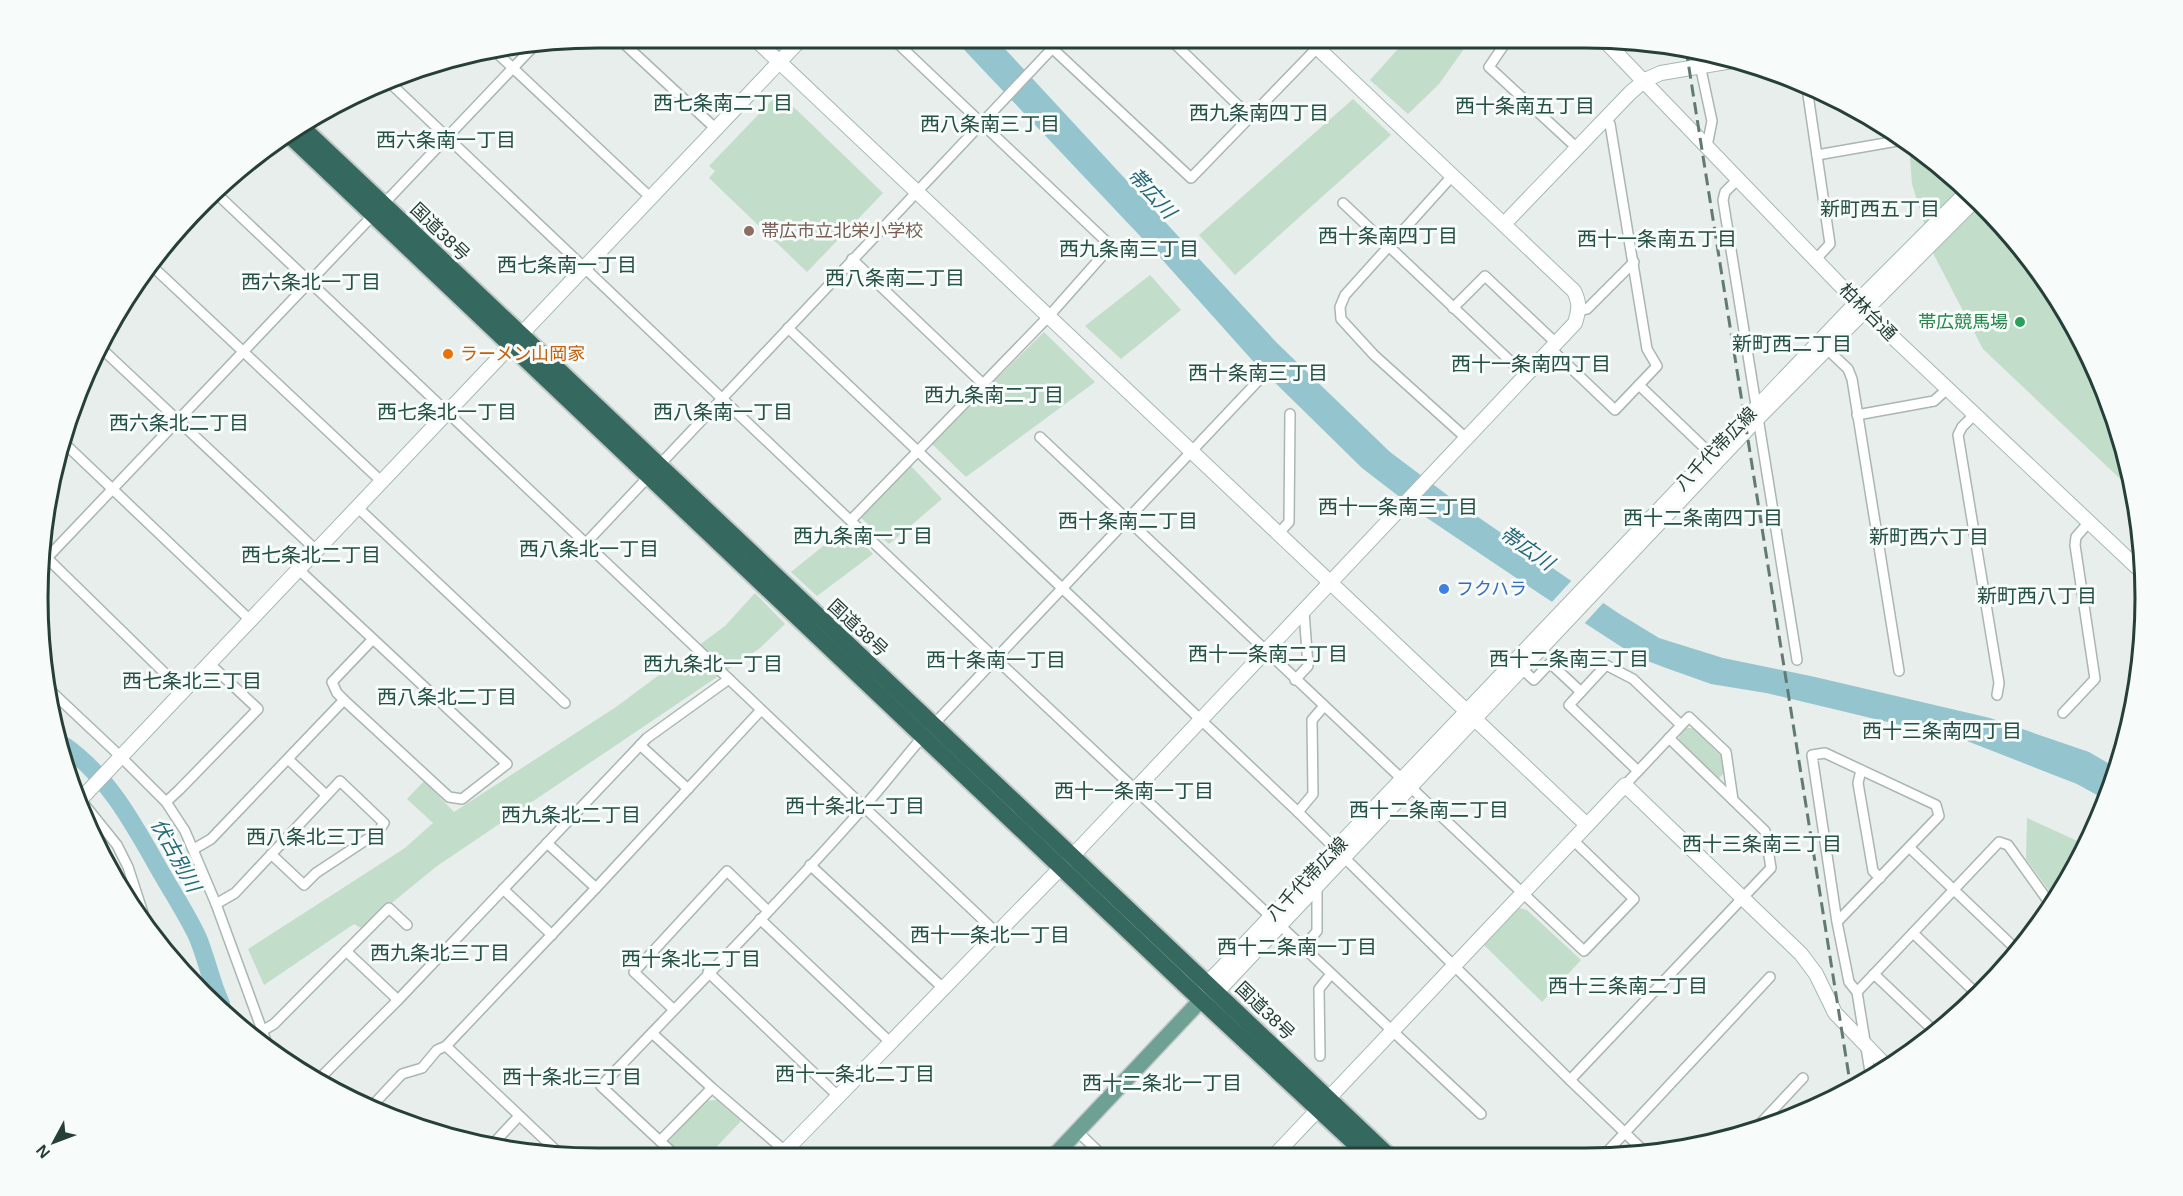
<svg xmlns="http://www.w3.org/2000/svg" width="2183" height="1196" font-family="Arial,'Noto Sans JP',sans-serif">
  <rect width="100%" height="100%" fill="#e7eeeb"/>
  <!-- green -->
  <g fill="#c2ddca">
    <path d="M1408 38 1471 39 1439 84 1408 114 1370 80Z"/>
    <path d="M779 93 883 193 807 272 709 178 715 171 709 166Z"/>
    <path d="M1353 99 1391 135 1235 275 1199 235Z"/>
    <path d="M1909 144 1954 176 2029 257 2088 350 2126 453 2133 491 1983 349 1934 255 1912 184Z"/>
    <path d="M1150 275 1181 310 1121 359 1085 326Z"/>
    <path d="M1044 332 1095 382 966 477 931 443Z"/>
    <path d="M909 464 942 499 889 544 859 516Z"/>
    <path d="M847 527 873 554 817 596 791 572Z"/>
    <path d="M755 593 785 624 760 648 437 866 361 928 354 924 264 985 248 949 405 848 433 823 407 799 424 781 454 812 616 707 725 626Z"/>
    <path d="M1685 728H1693L1721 756 1724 773 1718 779 1678 742 1680 735Z"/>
    <path d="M2027 818 2086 845 2071 878 2055 899 2026 859Z"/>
    <path d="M1519 908 1527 910 1581 960 1542 1002 1484 945Z"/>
    <path d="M717 1100 741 1121 707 1157H684L668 1142 705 1101Z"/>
  </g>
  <!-- water -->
  <path fill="#94c4ce" d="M953 38H995L1277 343 1390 452 1462 506 1618 613 1659 638 1723 658 1815 677 1990 718 2089 752 2118 769 2106 800 2077 784 1967 741 1766 693 1711 684 1666 668 1637 657 1540 594 1427 518 1362 468 1252 360 1158 255Z"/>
  <!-- pier -->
  <path fill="#e7eeeb" d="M1573 579 1605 601 1583 625 1550 604Z"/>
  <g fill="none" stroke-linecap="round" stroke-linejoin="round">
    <!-- river -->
    <path stroke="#94c4ce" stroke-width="18" d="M65 746C110 778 135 827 162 874 174 895 188 916 198 938 207 960 211 982 221 1004"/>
    <!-- street casing -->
    <g stroke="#aab6b2" stroke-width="12">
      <g id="street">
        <path d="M618 38 715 128"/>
        <path d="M1169 38 1250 117"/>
        <path d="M1508 39 1489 67 1577 148"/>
        <path d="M1052 48 1191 178 1317 48"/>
        <path d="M1697 51 1712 121 1707 146"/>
        <path d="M498 54 650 197"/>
        <path d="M389 82 996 659 1481 1114"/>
        <path d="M1807 88 1830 244 1816 259"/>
        <path d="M1817 155 1903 140"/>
        <path d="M1453 175 1345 295 1340 307 1341 319 1374 355 1466 438"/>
        <path d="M1738 179 1725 192 1723 200 1797 660"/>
        <path d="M218 195 998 934"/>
        <path d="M1343 203 1526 376"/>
        <path d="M852 259 983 384"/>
        <path d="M152 266 381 481"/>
        <path d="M1453 308 1485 276 1556 343"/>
        <path d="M1579 311 1587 309 1634 262"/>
        <path d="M788 328 1298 812 1570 1080 1647 1154"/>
        <path d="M1551 349 1615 410 1657 366 1647 349 1610 124 1604 119"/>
        <path d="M1827 349 1848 369 1852 379 1899 671"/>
        <path d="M103 350 316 550"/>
        <path d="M1639 385 1715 458"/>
        <path d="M1857 415 1934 401 1947 389"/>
        <path d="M1974 415 1962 427 1958 435 1999 683 1997 695"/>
        <path d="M1040 437 1584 951 1634 899 1573 840"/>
        <path d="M62 441 250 620"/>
        <path d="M357 507 565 703"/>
        <path d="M851 520 1049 316 1111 246 892 38"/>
        <path d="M1279 533 1289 522 1290 414"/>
        <path d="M585 544 1062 38"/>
        <path d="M46 557 183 691"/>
        <path d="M46 559 531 49"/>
        <path d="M298 569 507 764 462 799 449 797 344 700 337 693 332 682 373 639"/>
        <path d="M1522 669 1534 680 1550 663 1581 692 1569 705 1638 771"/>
        <path d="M1295 680 1308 666 1304 611"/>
        <path d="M52 692 120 756 166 802 185 831 216 904 266 1041"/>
        <path d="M1581 692 1606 665 1633 679 1681 725"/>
        <path d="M2063 713 2095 679 2075 545 2076 537 2089 522"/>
        <path d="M640 745 688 789"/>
        <path d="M288 759 326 795"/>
        <path d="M1861 770 1858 783 1873 871 1880 878"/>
        <path d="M1625 785 1689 717 1726 752 1733 800"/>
        <path d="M80 799 117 845 128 867 143 913"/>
        <path d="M166 802 179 790 258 709 210 664"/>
        <path d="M1298 812 1313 794 1312 720 1324 706"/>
        <path d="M547 843 596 888"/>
        <path d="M1910 848 2018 951"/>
        <path d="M194 849 211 839 344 700"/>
        <path d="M810 865 943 988"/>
        <path d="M503 889 552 935"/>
        <path d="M216 904 235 893 340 781 384 823 378 832 316 873 304 885 271 854"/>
        <path d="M760 919 891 1043"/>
        <path d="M1837 922 1939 816 1936 805 1825 753 1812 755 1837 922 1849 982 1857 992"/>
        <path d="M1913 933 1977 994"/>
        <path d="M1303 948 1317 931V886"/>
        <path d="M346 951 398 1000"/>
        <path d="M708 972 839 1097"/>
        <path d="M1874 974 1934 1031"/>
        <path d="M673 1009 634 972 727 871 767 910"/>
        <path d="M262 1031 274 1024 389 908 407 925"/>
        <path d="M652 1033 712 1088 785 1151"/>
        <path d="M446 1046 563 1157"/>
        <path d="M1320 1056 1319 989 1331 974"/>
        <path d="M1871 1078 1857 992 1999 842 2008 845 2051 905"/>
        <path d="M1570 1080 1771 868 1765 831 1669 738"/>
        <path d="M316 1082 398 1000 647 738 729 679"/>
        <path d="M372 1106 402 1074 422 1068 437 1050 446 1046 596 888 761 710"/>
        <path d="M1757 1127 1803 1078"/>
        <path d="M1077 1131 1103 1156"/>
        <path d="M660 1141 712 1088"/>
        <path d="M491 1146 519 1116"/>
        <path d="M1605 1154 1770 977"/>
        <path d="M677 1157 601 1086C689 994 779 903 863 808 888 780 910 750 935 723 1042 609 1149 495 1257 382"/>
      </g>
    </g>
    <!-- secondary casing -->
    <g stroke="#a6b9b3" stroke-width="16">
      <g id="secondary">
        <path d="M754 38 1587 825"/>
        <path d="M1603 39 1864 310 2144 574"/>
        <path d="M1504 224 1630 93 1645 80 1661 73 1738 60"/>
        <path d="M78 802 802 38"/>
        <path d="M1204 992 1207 983 1218 972 1857 302 1968 191"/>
        <path d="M1208 997 1217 992 1759 417 1976 199"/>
        <path d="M785 1151 1079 849 1575 323C1579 310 1580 303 1574 291L1307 38"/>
        <path d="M1275 1155 1625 785 1801 954 1816 974 1835 1013 1888 1068"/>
      </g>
    </g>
    <!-- primary casing -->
    <g stroke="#c3c9c8" stroke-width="18">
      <path id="primary" d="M1054 1156 1201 1000"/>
    </g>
    <!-- highway casing -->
    <g stroke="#c3c9c8" stroke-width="20">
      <g id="highway">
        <path d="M303 128 1388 1155"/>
        <path d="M290 136 1187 987 1367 1155"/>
      </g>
    </g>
    <!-- street -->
    <use href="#street" stroke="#fff" stroke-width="9"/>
    <!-- secondary -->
    <use href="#secondary" stroke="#fff" stroke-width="14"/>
    <!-- primary -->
    <use href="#primary" stroke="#6fa094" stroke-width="15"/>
    <!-- highway -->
    <use href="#highway" stroke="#35695f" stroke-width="16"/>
    <!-- rail -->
    <path stroke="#627a74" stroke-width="3" stroke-dasharray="12 6" stroke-linecap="butt" d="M1686 49 1851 1089"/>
  </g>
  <!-- markers -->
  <circle fill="#8d6e63" stroke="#f7fbf9" stroke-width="2" cx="749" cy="231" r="6"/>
  <circle fill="#2e9e5b" stroke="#f7fbf9" stroke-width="2" cx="2020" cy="322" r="6"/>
  <circle fill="#e8710a" stroke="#f7fbf9" stroke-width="2" cx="448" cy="354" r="6"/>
  <circle fill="#3f7fe0" stroke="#f7fbf9" stroke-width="2" cx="1444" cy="589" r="6"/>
  <g text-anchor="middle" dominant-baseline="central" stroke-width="6" stroke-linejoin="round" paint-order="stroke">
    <!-- education labels -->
    <g font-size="18" fill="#785e54" stroke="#f7fbf9" text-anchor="start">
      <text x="761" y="231">帯広市立北栄小学校</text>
    </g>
    <!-- street labels -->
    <g font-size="18" fill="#273f39" stroke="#f7fbf9">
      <text transform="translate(440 232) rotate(44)">国道38号</text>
      <text transform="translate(1868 312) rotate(45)">柏林台通</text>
      <text transform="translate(1716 449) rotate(-46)">八千代帯広線</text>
      <text transform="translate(858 628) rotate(43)">国道38号</text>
      <text transform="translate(1307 879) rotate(-46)">八千代帯広線</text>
      <text transform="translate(1265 1011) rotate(44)">国道38号</text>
    </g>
    <!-- leisure labels -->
    <g font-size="18" fill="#27864d" stroke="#f7fbf9" text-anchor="end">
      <text x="2008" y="322">帯広競馬場</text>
    </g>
    <!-- food labels -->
    <g font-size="18" fill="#c56008" stroke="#f7fbf9" text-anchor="start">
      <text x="460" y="354">ラーメン山岡家</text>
    </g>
    <!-- shop labels -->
    <g font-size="18" fill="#366cbe" stroke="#f7fbf9" text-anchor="start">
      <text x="1456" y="589">フクハラ</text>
    </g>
    <!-- neighbourhood labels -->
    <g font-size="20" fill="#245046" stroke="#f7fbf9">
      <text x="723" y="103">西七条南二丁目</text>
      <text x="1525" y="106">西十条南五丁目</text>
      <text x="1259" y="113">西九条南四丁目</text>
      <text x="990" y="124">西八条南三丁目</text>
      <text x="446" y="140">西六条南一丁目</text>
      <text x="1880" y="209">新町西五丁目</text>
      <text x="1388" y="236">西十条南四丁目</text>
      <text x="1657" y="239">西十一条南五丁目</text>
      <text x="1129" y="249">西九条南三丁目</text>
      <text x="567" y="265">西七条南一丁目</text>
      <text x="895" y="278">西八条南二丁目</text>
      <text x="311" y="282">西六条北一丁目</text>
      <text x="1792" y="344">新町西二丁目</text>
      <text x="1531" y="364">西十一条南四丁目</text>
      <text x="1258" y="373">西十条南三丁目</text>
      <text x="994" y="395">西九条南二丁目</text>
      <text x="447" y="412">西七条北一丁目</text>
      <text x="723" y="412">西八条南一丁目</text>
      <text x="179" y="423">西六条北二丁目</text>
      <text x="1398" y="507">西十一条南三丁目</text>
      <text x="1703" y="518">西十二条南四丁目</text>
      <text x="1128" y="521">西十条南二丁目</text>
      <text x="863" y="536">西九条南一丁目</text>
      <text x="1929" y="537">新町西六丁目</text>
      <text x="589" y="549">西八条北一丁目</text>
      <text x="311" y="555">西七条北二丁目</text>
      <text x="2037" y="596">新町西八丁目</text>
      <text x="1268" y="654">西十一条南二丁目</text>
      <text x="1569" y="659">西十二条南三丁目</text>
      <text x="996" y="660">西十条南一丁目</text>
      <text x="713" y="664">西九条北一丁目</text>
      <text x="192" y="681">西七条北三丁目</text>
      <text x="447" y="697">西八条北二丁目</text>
      <text x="1942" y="731">西十三条南四丁目</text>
      <text x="1134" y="791">西十一条南一丁目</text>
      <text x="855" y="806">西十条北一丁目</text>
      <text x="1429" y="810">西十二条南二丁目</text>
      <text x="571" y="815">西九条北二丁目</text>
      <text x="316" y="837">西八条北三丁目</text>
      <text x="1762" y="844">西十三条南三丁目</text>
      <text x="990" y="935">西十一条北一丁目</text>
      <text x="1297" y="947">西十二条南一丁目</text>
      <text x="440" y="953">西九条北三丁目</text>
      <text x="691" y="959">西十条北二丁目</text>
      <text x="1628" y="986">西十三条南二丁目</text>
      <text x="855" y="1074">西十一条北二丁目</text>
      <text x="572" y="1077">西十条北三丁目</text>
      <text x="1162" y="1083">西十二条北一丁目</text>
    </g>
    <!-- water labels -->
    <g font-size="20" font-style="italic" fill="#256877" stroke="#f7fbf9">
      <text transform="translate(1152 193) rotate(48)">帯広川</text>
      <text transform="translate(1527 548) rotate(35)">帯広川</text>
      <text transform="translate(176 855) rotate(61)">伏古別川</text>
    </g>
  </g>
  <!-- crop -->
  <path d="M0 0H2183V1196H0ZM598 48H1585A550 550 0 0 1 2135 598V598A550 550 0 0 1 1585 1148H598A550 550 0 0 1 48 598V598A550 550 0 0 1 598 48Z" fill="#f7fbf9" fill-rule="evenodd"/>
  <path fill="none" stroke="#273f39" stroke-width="3" d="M598 48H1585A550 550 0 0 1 2135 598V598A550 550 0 0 1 1585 1148H598A550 550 0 0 1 48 598V598A550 550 0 0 1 598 48Z"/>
  <!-- north arrow -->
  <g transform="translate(54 1142) rotate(229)" stroke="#f7fbf9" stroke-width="4.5" paint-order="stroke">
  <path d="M0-4.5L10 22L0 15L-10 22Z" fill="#273f39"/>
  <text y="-9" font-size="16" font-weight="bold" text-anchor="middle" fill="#273f39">N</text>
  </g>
</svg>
